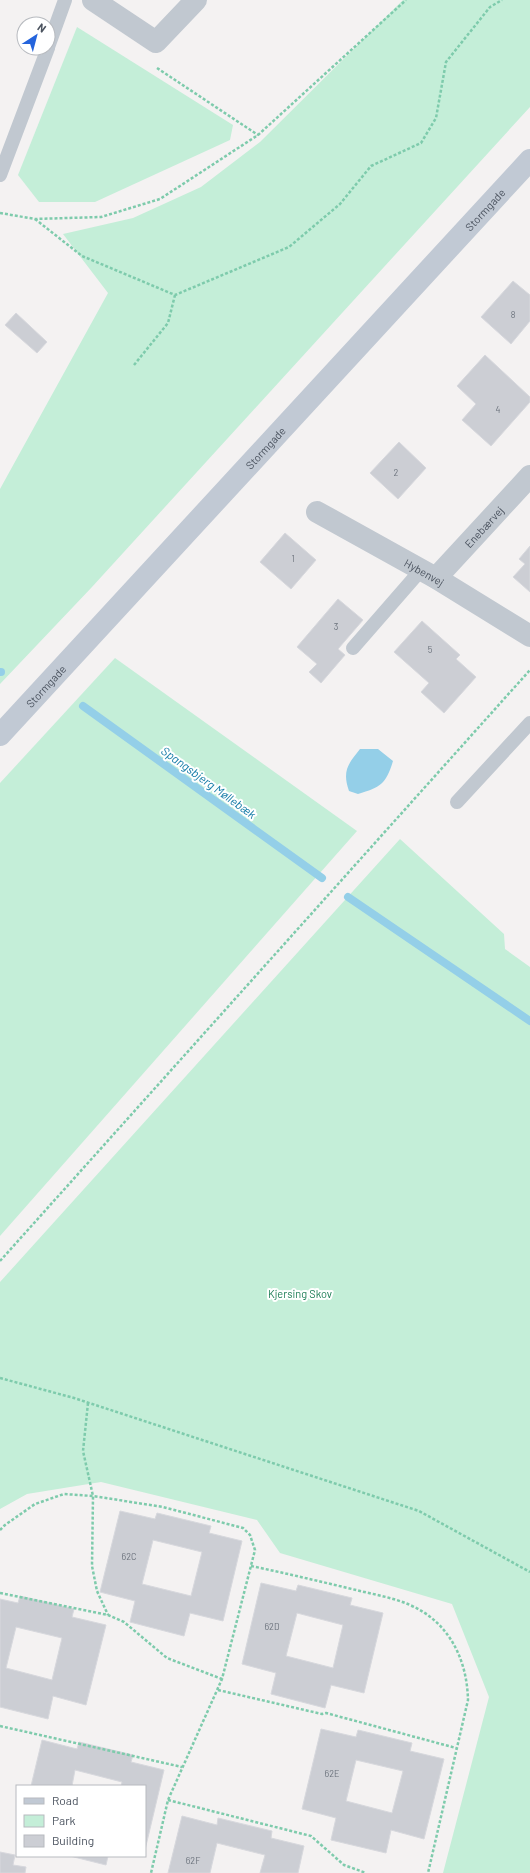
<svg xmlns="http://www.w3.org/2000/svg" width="530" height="1873" font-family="Barlow,sans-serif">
  <rect width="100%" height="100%" fill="#f4f2f2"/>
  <!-- green -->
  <g fill="#c4eed8">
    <path d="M403 0H530V107L92 587 0 684V489L108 293 63 234 133 218 201 187 260 142Z"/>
    <path d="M77 27 233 125 230 140 95 202H39L18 175Z"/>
    <path d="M115 658 357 831 0 1236V783Z"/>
    <path d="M400 839 504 934 505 949 530 967V1873H443L489 1697 452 1604 280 1553 257 1520 101 1482 27 1494 0 1509V1282Z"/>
  </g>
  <!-- water -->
  <path fill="#94cfe8" d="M360 749H378L393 761C386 784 381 787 358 794L349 791C342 771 348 764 360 749Z"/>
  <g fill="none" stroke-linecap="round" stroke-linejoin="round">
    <!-- stream -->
    <g stroke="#94cfe8" stroke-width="8">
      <path d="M0 672H1"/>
      <path d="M83 706 322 878"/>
      <path d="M348 897 530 1021"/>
    </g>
  </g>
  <!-- building -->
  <g fill="#ccced4" stroke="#d7d8dd" fill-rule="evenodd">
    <path d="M513 281 530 295V321L511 344 481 317Z"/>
    <path d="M16 313 47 342 37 353 5 325Z"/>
    <path d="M485 355 530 397V402L491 446 462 420 476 404 457 386Z"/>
    <path d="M399 442 426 468 398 499 370 473Z"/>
    <path d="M285 533 316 560 291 589 260 562Z"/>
    <path d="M530 546V592L513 577 525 564 519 559Z"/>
    <path d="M338 599 363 620 338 649 345 655 321 683 309 672 317 664 297 647Z"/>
    <path d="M422 621 460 655 456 659 476 677 444 713 421 692 429 683 394 652Z"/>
    <path d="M120 1511 155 1519 157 1513 211 1526 209 1533 242 1541 223 1621 190 1613 184 1636 130 1622 135 1601 100 1592ZM153 1540 202 1552 191 1596 142 1584Z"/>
    <path d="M261 1583 296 1591 298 1585 352 1598 350 1605 383 1613 364 1693 331 1685 325 1708 271 1694 276 1673 242 1664ZM297 1613 343 1625 333 1668 286 1656Z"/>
    <path d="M20 1596 74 1609 72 1617 106 1625 86 1705 53 1696 48 1719 0 1707V1599L18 1603ZM16 1627 62 1638 52 1680 6 1668Z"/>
    <path d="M321 1729 356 1737 358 1730 412 1743 410 1751 444 1759 424 1839 391 1830 386 1853 331 1840 336 1818 302 1809ZM356 1760 403 1771 392 1813 346 1801Z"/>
    <path d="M42 1740 77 1749 79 1742 133 1755 131 1762 164 1770 145 1850V1786H121L122 1782 75 1770 72 1786H31Z"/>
    <path d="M182 1816 217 1825 218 1818 272 1831 271 1838 304 1846 298 1873H260L265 1855 217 1843 210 1873H168Z"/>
    <path d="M0 1852 15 1855 13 1865 26 1867 25 1873H0Z"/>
    <path d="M70 1856H108L106 1865Z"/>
  </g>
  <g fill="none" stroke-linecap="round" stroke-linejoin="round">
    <!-- path -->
    <g stroke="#7ecbac" stroke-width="2.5" stroke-dasharray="3 2" stroke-linecap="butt">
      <path d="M157 68 258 135"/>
      <path d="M0 213 35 219 101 217 160 199 258 135 406 0"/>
      <path d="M35 219 82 256 175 295 289 247 340 204 371 166 421 143 436 118 446 62 490 7 502 0"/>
      <path d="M134 365 168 323 175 295"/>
      <path d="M0 1261 530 670"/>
      <path d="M0 1378 74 1398 419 1511 530 1572"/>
      <path d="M88 1403 83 1451 93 1496 92 1566 97 1591 108 1615"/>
      <path d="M0 1530 5 1525 35 1504 64 1494 93 1496 163 1507 243 1528 250 1535 255 1550 222 1679 168 1800 151 1873"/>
      <path d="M251 1566C285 1573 318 1581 352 1589 371 1594 392 1597 410 1605 449 1622 467 1659 468 1700L428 1873"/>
      <path d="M0 1593 108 1615 124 1622 167 1658 222 1679"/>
      <path d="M218 1690 322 1714 326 1713 456 1748"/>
      <path d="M0 1726 182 1767"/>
      <path d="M168 1800 311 1836 344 1865 366 1873"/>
    </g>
    <!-- lane -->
    <g stroke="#c1c8d0" stroke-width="14">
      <path d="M48 47 65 0"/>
      <path d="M0 175 48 48"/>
      <path d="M353 648 421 570"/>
      <path d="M457 802 530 723"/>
    </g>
    <!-- street -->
    <g stroke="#c1c8d0" stroke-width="22">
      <path d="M93 0 156 42 196 0"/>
      <path id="s1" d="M317 512 436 578 530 636"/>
      <path id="s2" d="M436 578 530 476"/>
    </g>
    <!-- secondary -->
    <path stroke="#c1c9d4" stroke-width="22" id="s3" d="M0 735 530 160"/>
  </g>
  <g text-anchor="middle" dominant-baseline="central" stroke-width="4" stroke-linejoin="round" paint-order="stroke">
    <!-- number labels -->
    <g font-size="9" fill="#6b727c">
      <text x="513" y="314">8</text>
      <text x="498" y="409">4</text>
      <text x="396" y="472">2</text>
      <text x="293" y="558">1</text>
      <text x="336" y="626">3</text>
      <text x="430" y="649">5</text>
      <text x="129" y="1556">62C</text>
      <text x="272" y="1626">62D</text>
      <text x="332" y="1773">62E</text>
      <text x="193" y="1860">62F</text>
    </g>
    <!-- street labels -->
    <g font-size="11" fill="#4b535f" stroke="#fff">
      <text stroke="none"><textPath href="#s3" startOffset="715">Stormgade</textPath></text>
      <text stroke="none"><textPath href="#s3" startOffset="391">Stormgade</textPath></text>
      <text stroke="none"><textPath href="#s2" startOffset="70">Enebærvej</textPath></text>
      <text stroke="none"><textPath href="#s1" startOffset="123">Hybenvej</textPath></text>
      <text stroke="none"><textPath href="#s3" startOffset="67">Stormgade</textPath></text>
    </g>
    <!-- park labels -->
    <g font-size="11" fill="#1d7e56" stroke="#fff">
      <text x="300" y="1293">Kjersing Skov</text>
    </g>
    <!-- water labels -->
    <g font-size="12" font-style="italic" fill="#157ca8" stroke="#fff">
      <text transform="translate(209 782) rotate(36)">Spangsbjerg Møllebæk</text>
    </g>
  </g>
  <!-- legend -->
  <rect x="16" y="1785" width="130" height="72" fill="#ffffff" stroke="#b7babf"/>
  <rect x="24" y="1798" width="20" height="6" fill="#c1c9d4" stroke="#b7babf"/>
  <text x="52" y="1805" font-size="12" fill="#4b535f">Road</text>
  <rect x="24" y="1815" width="20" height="12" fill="#c4eed8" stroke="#b7babf"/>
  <text x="52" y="1825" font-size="12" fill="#4b535f">Park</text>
  <rect x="24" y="1835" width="20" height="12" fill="#ccced4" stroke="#b7babf"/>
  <text x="52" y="1845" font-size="12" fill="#4b535f">Building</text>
  <!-- north arrow -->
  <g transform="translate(36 36) rotate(36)"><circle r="19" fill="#ffffff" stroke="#b7babf"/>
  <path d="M0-3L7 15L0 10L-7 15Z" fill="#2564dc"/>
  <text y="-6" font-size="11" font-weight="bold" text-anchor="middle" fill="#4b535f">N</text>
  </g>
</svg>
